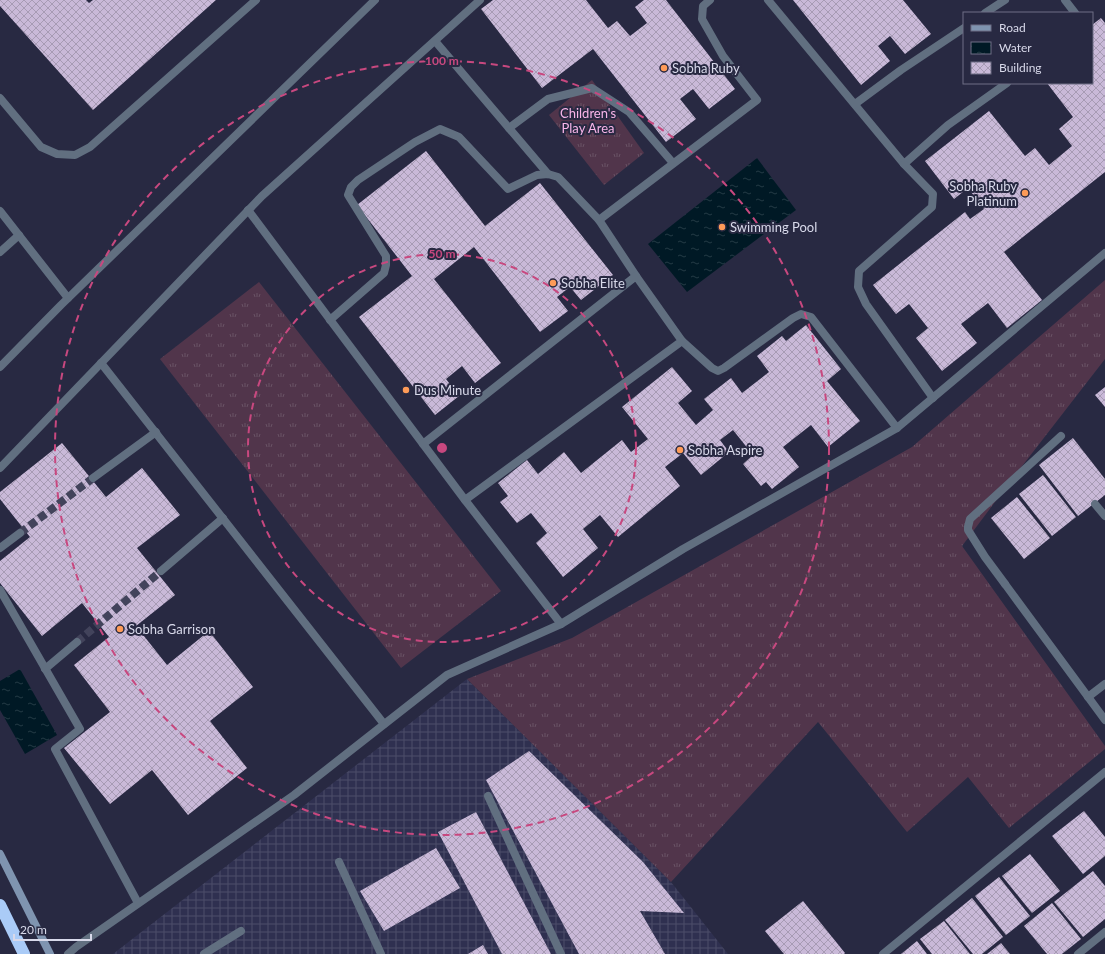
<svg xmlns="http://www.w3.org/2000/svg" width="1105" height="954" font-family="Lato,sans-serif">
  <defs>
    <pattern id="industrial-grid" width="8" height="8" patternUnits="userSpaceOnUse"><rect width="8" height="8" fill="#2f3050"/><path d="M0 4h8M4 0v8" fill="none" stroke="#4c4d69"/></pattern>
    <pattern id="grass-tufts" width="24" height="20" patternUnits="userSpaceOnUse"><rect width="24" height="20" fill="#51354b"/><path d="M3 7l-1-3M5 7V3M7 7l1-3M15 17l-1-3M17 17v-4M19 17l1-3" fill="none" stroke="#695265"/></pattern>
    <pattern id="water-ripples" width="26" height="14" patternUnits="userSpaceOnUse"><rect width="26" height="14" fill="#001925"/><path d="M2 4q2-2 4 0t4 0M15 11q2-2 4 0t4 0" fill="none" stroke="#243a45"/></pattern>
    <pattern id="building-cross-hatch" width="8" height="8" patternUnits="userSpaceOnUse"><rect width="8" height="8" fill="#c9b9d8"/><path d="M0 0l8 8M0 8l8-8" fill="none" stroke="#a79bb4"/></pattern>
  </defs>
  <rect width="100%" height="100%" fill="#282942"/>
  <!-- industrial -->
  <path fill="url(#industrial-grid)" d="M467 679 671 882 728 954H113Z"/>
  <!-- grass -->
  <g fill="url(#grass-tufts)">
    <path d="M592 80 644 153 604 185 549 115Z"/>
    <path d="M1105 280V359L1019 470 962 546 1105 746V749L1009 828 968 777 907 832 818 722 671 882 467 679 572 638 912 447Z"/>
    <path d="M259 282 501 591 401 668 160 359Z"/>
  </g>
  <!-- water -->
  <g fill="url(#water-ripples)">
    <path d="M757 158 796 210 687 292 648 244Z"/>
    <path d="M20 669 57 735 25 754 0 710V681Z"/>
  </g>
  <!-- building -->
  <g fill="url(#building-cross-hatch)">
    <path d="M0 0H86L89 3 93 0H216L93 110 0 6Z"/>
    <path d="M493 0H586L608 28 617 21 630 36 647 23 635 7 644 0H666L735 89 709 109 693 89 680 99 696 119 666 142 593 49 542 88 481 9Z"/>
    <path d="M793 0H903L931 34 905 54 890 36 878 46 890 61 861 85Z"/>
    <path d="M1101 18 1105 23V172L1004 252 1042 300 1007 328 988 303 961 324 977 343 942 371 916 338 928 328 909 304 896 314 873 285 965 212 970 219 984 209 968 188 954 199 925 161 989 111 1025 156 1035 148 1049 165 1072 146 1059 129 1073 117 1047 83H1092V25Z"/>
    <path d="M426 151 485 226 540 183 613 275 581 300 570 287 557 297 568 311 540 332 474 247 434 279 501 363 475 383 462 366 446 379 459 396 435 415 359 317 412 276 357 205Z"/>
    <path d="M806 325 841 369 827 381 860 421 828 447 811 425 783 447 799 467 772 489 766 482 761 486 743 464 753 455 733 430 720 440 729 452 701 475 683 453 665 467 680 486 618 537 600 515 583 529 598 548 563 577 536 543 547 533 531 513 517 523 500 502 508 496 498 483 527 460 538 474 564 452 581 473 622 440 631 452 648 439 622 407 672 367 692 391 678 403 696 425 713 410 704 399 731 378 742 393 769 372 757 356 782 336 786 341Z"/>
    <path d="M1105 387V407L1095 395Z"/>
    <path d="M1073 438 1105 479V495L1078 516 1039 465Z"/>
    <path d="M62 443 106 497 142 468 180 515 137 548 175 595 136 626 167 665 209 631 253 687 210 721 247 768 188 815 152 770 110 804 64 748 110 712 74 665 109 637 82 603 42 636 0 583V561L30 537 0 499V492Z"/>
    <path d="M1043 475 1076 517 1052 536 1019 494Z"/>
    <path d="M1017 497 1050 538 1024 559 991 518Z"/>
    <path d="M529 751 643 862 684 913 640 911 665 954H579L486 780Z"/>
    <path d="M1084 811 1105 837V856L1083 874 1052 836Z"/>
    <path d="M476 812 551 954H502L438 832Z"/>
    <path d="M436 848 460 888 384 931 360 891Z"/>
    <path d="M1030 854 1060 891 1032 913 1002 876Z"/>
    <path d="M1093 871 1105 886V919L1083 937 1054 902Z"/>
    <path d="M999 877 1030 916 1006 935 975 896Z"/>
    <path d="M972 898 1003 937 982 954H973L945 920Z"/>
    <path d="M803 901 845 953 844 954H784L765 931Z"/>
    <path d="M1052 903 1081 939 1062 954H1047L1024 926Z"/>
    <path d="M944 921 970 954H932L920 939Z"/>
    <path d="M917 941 927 954H901Z"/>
    <path d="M1001 943 1010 954H987Z"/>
    <path d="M483 945 488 954H468Z"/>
  </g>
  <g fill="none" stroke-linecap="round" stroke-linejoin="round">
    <!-- street-tunnel -->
    <g stroke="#42435b" stroke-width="8" stroke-dasharray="8 4" stroke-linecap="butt">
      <path d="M20 533 93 478"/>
      <path d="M77 642 161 571"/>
    </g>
    <!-- lane -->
    <g stroke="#616f80" stroke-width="8">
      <path d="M1005 584 985 557 968 530V527L970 519 1061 436"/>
      <path d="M488 796 561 954"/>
      <path d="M339 862 381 954"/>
      <path d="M204 954 241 931"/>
    </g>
    <!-- street -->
    <g stroke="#616f80" stroke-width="8">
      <path d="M768 0 904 164 948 125 1007 83"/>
      <path d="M1065 0 1075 13"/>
      <path d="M985 13 1005 0"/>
      <path d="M435 41 548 174"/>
      <path d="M0 98 41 147 57 154 75 155 90 147 256 0"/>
      <path d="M855 104 901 70 964 28"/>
      <path d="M509 128 548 99 592 88 629 112 673 163"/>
      <path d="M904 164 933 194 932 207 859 271 858 287 866 304 933 398"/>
      <path d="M248 210 465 500 561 624"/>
      <path d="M0 211 68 298"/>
      <path d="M599 220 757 100 723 56 702 19 703 6 710 0"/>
      <path d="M0 252 19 235"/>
      <path d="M330 320 384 273 386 265V256L348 195 351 187 358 180 415 142 440 129 459 137 508 189 537 175 548 174 558 177 599 220 636 276"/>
      <path d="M682 341 712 368 718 371 724 368 793 318 801 314 811 317 897 428"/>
      <path d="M101 363 384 724"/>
      <path d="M0 367 61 305 375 0"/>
      <path d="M423 444 636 276 682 341 465 500"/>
      <path d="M0 468 262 196 480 0"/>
      <path d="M93 478 156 432"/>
      <path d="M1095 504 1105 516"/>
      <path d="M0 548 20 533"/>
      <path d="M161 571 223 518"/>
      <path d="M1005 584 1105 720"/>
      <path d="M0 590 80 729 55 749 138 903"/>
      <path d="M45 669 77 642"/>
      <path d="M1088 697 1105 684"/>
      <path d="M68 954 76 947 294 795 447 675 561 624 683 549 897 428 1105 253"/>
      <path d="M883 954 1105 772"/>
      <path d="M1078 954 1105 932"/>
    </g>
    <!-- secondary -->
    <path stroke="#7f94b0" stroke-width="8" d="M0 854 50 954"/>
    <!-- highway -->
    <path stroke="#aacbf7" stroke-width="12" d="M0 905 24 954"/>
  </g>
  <!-- distance rings -->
  <g fill="none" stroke="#c8487f" stroke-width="2" stroke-dasharray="7 5">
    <circle cx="442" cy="448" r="194"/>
    <circle cx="442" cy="448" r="387"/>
  </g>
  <!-- markers -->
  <g fill="#fe9b58" stroke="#282942" stroke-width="1.5">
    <circle cx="664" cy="68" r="4"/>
    <circle cx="1025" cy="193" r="4"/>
    <circle cx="722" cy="227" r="4"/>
    <circle cx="553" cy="283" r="4"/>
    <circle cx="406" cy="390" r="4"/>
    <circle cx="680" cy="450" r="4"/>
    <circle cx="120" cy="629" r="4"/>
  </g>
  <g text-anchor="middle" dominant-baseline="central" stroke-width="4" stroke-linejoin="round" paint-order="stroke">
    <!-- poi labels -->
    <g font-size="13" fill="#d8d9ea" stroke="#282942" text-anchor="start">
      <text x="672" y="68">Sobha Ruby</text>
      <text x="1017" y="186" text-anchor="end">Sobha Ruby<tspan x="1017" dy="15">Platinum</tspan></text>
      <text x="730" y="227">Swimming Pool</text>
      <text x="561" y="283">Sobha Elite</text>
      <text x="414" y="390">Dus Minute</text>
      <text x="688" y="450">Sobha Aspire</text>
      <text x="128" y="629">Sobha Garrison</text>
    </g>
    <!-- park labels -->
    <g font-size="13" fill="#f8b5e9" stroke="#282942">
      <text x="588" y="113">Children's<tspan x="588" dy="15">Play Area</tspan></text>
    </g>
  </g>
  <circle cx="442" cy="448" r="6" fill="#c8487f" stroke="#282942" stroke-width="2"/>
  <g font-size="12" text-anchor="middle" font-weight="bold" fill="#c8487f" stroke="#282942" stroke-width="4" stroke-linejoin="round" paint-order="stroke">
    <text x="442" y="65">100 m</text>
    <text x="442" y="258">50 m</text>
  </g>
  <!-- legend -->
  <rect x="963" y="12" width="130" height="72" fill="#282942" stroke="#6e6f85"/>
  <rect x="971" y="25" width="20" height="6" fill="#7f94b0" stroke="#6e6f85"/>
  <text x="999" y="32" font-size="12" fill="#d8d9ea">Road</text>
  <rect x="971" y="42" width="20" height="12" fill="url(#water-ripples)" stroke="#6e6f85"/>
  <text x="999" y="52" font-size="12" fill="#d8d9ea">Water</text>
  <rect x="971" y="62" width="20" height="12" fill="url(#building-cross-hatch)" stroke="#6e6f85"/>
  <text x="999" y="72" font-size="12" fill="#d8d9ea">Building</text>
  <!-- scale -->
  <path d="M14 934v6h77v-6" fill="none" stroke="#d8d9ea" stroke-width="2"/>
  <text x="20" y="934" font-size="12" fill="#d8d9ea" stroke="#282942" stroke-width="3" paint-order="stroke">20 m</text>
</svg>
